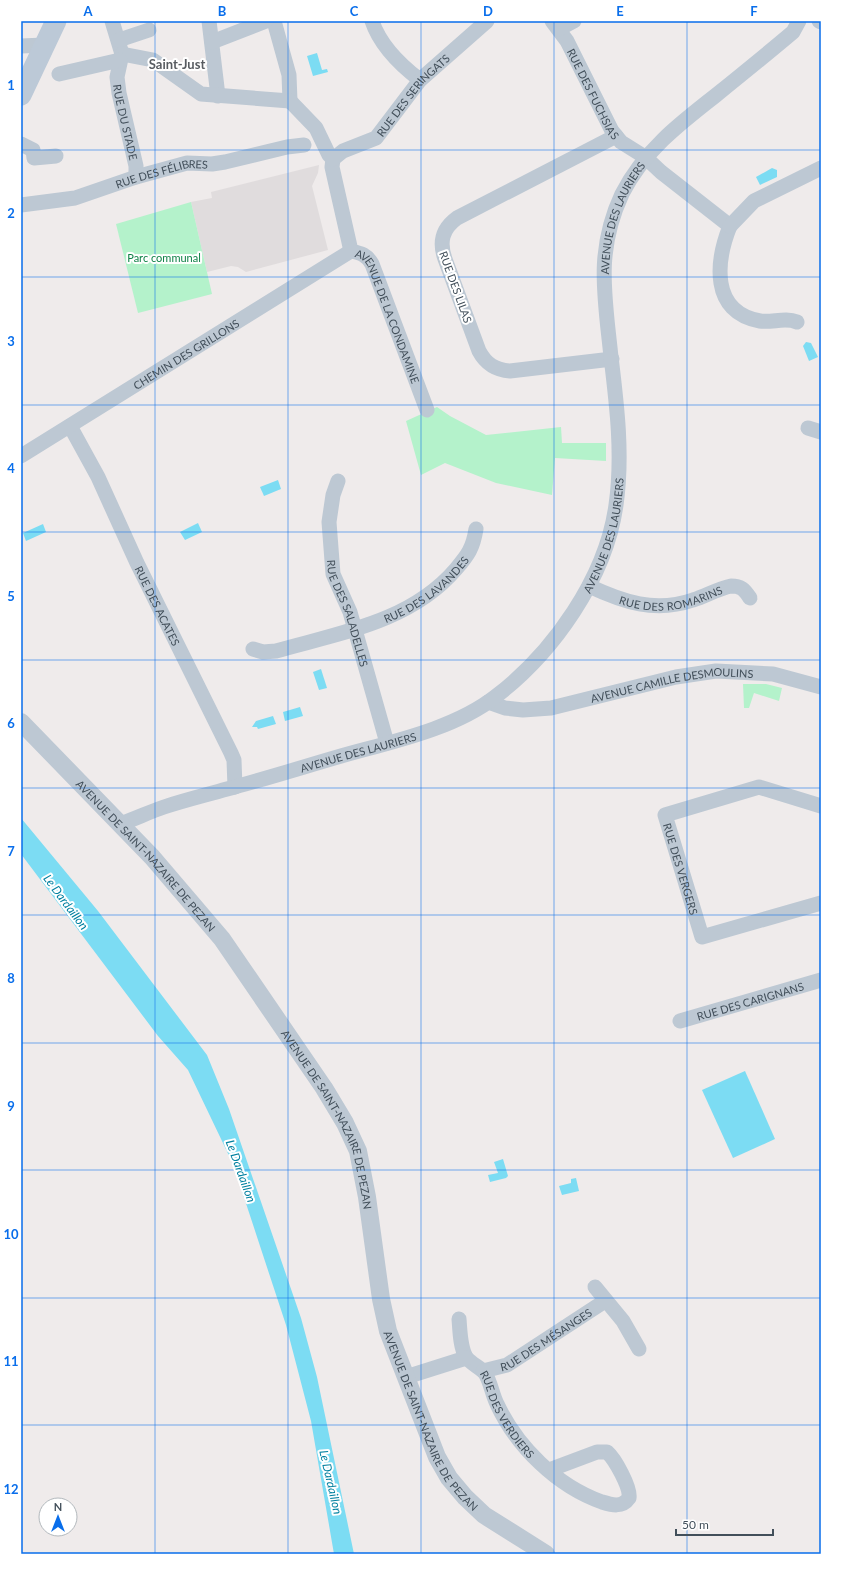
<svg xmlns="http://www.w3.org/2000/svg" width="842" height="1575" font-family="Lato,sans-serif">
  <rect width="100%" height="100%" fill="#efebeb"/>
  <!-- education -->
  <path fill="#e0dcdd" d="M319 165 318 173 312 186 328 250 246 272 238 267 231 266 207 272 191 202 212 198 211 192Z"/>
  <!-- green -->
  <g fill="#b4f2cb">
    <path d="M191 202 212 294 138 313 116 224Z"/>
    <path d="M437 407 450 416 486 435 561 427 562 443H606V461L555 458 552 495 496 483 445 463 421 475 406 421Z"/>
    <path d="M743 684H766L782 688 779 701 754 693 749 708H744Z"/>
  </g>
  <!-- water -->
  <g fill="#7cdcf3">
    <path d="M317 53 322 70 327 69 328 72 313 76 307 56Z"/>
    <path d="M772 168 777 170V177L760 185 756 177Z"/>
    <path d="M806 342 811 343 818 357 809 361 803 346Z"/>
    <path d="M278 480 281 489 264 496 260 487Z"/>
    <path d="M198 523 202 532 185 540 180 532Z"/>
    <path d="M43 524 46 532 26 541 23 533Z"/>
    <path d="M321 669 327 688 319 690 313 672Z"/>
    <path d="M300 707 303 716 285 721 283 712Z"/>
    <path d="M273 716 276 724 258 729 257 727H252L256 721Z"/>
    <path d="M21 818 98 911 207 1055 229 1109 301 1318 317 1377 354 1554H334L311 1421 286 1325 233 1164 188 1070 158 1036 21 854Z"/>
    <path d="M745 1071 775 1139 733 1158 702 1090Z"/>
    <path d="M503 1159 508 1176 506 1178 490 1182 488 1175 498 1173 494 1162Z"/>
    <path d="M576 1178 579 1191 562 1195 559 1186 571 1183V1179Z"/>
  </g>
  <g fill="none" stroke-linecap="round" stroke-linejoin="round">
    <!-- minor -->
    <g stroke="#bdc8d3" stroke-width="15">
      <path id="s1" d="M112 21 122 54 117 77 119 93 136 166V177"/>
      <path d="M209 21 218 96"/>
      <path d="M274 21 289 75 290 101"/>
      <path d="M372 21C380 45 399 64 420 80"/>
      <path id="s2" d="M552 21 567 41 612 131 621 142 645 157 661 172 730 226C716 261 710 312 760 321 772 323 785 317 797 322"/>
      <path d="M819 21 821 22"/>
      <path d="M559 29 574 21"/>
      <path d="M119 40 149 30"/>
      <path d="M212 42 266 21"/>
      <path d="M21 46 44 45"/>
      <path d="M122 54 153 60 201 94 290 101"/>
      <path d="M59 74 120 60"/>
      <path id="s3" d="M290 101 316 128 329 155 333 159 332 167 351 251C361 253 367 255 372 264L427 410"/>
      <path d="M21 144 33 150 34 158 56 156"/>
      <path id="s4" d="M333 159 343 151 376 138 420 80 487 21"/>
      <path id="s5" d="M21 205 75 198 136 177 187 163 212 164 225 162 287 147 304 145"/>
      <path d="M730 226 754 201 821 168"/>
      <path d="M612 359 510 371C495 370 486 364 479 351L445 259C439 242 442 229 457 218L616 136"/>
      <path id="s6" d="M70 426 98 477 137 563 231 753 234 760 235 787"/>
      <path d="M808 428 821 432"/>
      <path id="s7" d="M21 456 351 251"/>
      <path id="s8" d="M338 481 333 495 329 522 333 574 350 612 387 743"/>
      <path id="s9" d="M589 586C623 602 655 613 693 600 706 596 717 589 731 586 741 586 744 589 750 598"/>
      <path id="s10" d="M253 649 263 652 276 651C339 633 411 622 456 569 468 555 473 548 476 529"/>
      <path id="s11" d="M488 702 505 708 523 710 551 708 676 677 716 671 773 674 821 687"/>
      <path id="s12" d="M821 806 759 787 665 815 702 937 821 903"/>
      <path id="s13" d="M120 824C135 819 149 812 164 807 185 800 206 795 227 789 265 779 303 767 341 756 391 742 454 729 495 697 553 653 606 578 616 505 623 456 617 406 611 357 605 297 595 252 622 194 643 152 679 124 715 96 741 75 767 54 793 32L799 21"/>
      <path id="s14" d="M680 1021 821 980"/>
      <path d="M595 1287 623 1321 639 1349"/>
      <path id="s15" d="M459 1319C460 1330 460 1347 466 1357 471 1364 480 1367 485 1373 491 1383 492 1394 497 1404 517 1447 557 1486 602 1502 612 1505 622 1508 629 1498 631 1488 615 1459 607 1452H597L549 1470"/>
      <path id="s16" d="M483 1371 507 1365 605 1301"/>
      <path d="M406 1377 466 1358"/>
    </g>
    <!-- tertiary -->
    <path stroke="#bdc8d3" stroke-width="18" id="s17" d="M21 722 152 857 222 939 324 1088 345 1123 358 1151 367 1197 381 1299 388 1331 437 1457 449 1478 465 1497 484 1515 546 1554"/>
    <!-- secondary -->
    <path stroke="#bcc9d7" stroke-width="21" d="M21 95 56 21"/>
  </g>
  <!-- grid -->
  <path fill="none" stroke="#096eeb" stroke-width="1" stroke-opacity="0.55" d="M155 21V1554M288 21V1554M421 21V1554M554 21V1554M687 21V1554M21 150H821M21 277H821M21 405H821M21 532H821M21 660H821M21 788H821M21 915H821M21 1043H821M21 1170H821M21 1298H821M21 1425H821"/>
  <g text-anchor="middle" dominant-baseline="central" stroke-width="4" stroke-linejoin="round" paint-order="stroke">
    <!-- street labels -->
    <g font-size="11" fill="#424f5a" stroke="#fff">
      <text stroke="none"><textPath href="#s2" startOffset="84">RUE DES FUCHSIAS</textPath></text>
      <text stroke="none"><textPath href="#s4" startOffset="105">RUE DES SERINGATS</textPath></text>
      <text stroke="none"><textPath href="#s1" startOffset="104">RUE DU STADE</textPath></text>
      <text stroke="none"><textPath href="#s5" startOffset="145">RUE DES FÉLIBRES</textPath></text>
      <text stroke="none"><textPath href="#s13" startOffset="921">AVENUE DES LAURIERS</textPath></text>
      <text transform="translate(456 287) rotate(70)">RUE DES LILAS</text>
      <text stroke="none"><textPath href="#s3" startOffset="246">AVENUE DE LA CONDAMINE</textPath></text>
      <text stroke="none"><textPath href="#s7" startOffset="194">CHEMIN DES GRILLONS</textPath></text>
      <text stroke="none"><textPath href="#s13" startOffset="597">AVENUE DES LAURIERS</textPath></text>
      <text stroke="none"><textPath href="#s10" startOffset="188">RUE DES LAVANDES</textPath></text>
      <text stroke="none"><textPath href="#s9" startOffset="86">RUE DES ROMARINS</textPath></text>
      <text stroke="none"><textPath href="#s6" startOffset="200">RUE DES ACATES</textPath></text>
      <text stroke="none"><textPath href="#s8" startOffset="136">RUE DES SALADELLES</textPath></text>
      <text stroke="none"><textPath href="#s11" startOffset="188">AVENUE CAMILLE DESMOULINS</textPath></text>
      <text stroke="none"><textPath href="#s13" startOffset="249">AVENUE DES LAURIERS</textPath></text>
      <text stroke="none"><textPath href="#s17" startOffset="183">AVENUE DE SAINT-NAZAIRE DE PEZAN</textPath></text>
      <text stroke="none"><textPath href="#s12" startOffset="219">RUE DES VERGERS</textPath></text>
      <text stroke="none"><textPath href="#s14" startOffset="73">RUE DES CARIGNANS</textPath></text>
      <text stroke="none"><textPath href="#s17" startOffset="507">AVENUE DE SAINT-NAZAIRE DE PEZAN</textPath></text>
      <text stroke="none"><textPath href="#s16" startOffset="71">RUE DES MÉSANGES</textPath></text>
      <text stroke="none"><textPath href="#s15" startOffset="111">RUE DES VERDIERS</textPath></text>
      <text stroke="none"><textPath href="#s17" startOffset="831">AVENUE DE SAINT-NAZAIRE DE PEZAN</textPath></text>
    </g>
    <!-- park labels -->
    <g font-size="11" fill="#0e8146" stroke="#fff">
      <text x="164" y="257">Parc communal</text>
    </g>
    <!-- water labels -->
    <g font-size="12" font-style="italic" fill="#0281a0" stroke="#fff">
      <text transform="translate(66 902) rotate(53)">Le Dardaillon</text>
      <text transform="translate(241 1171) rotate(70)">Le Dardaillon</text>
      <text transform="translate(331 1482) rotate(77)">Le Dardaillon</text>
    </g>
    <!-- quarter labels -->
    <g font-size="13" font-weight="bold" fill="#585c61" stroke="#fff">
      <text x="177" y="64">Saint-Just</text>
    </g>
  </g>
  <!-- border -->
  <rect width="842" height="1575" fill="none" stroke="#ffffff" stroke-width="44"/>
  <!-- north arrow -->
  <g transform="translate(58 1517)"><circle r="19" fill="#ffffff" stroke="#b3b9bd"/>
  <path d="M0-3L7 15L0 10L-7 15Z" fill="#096eeb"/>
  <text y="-6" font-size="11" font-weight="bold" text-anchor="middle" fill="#424f5a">N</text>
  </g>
  <!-- scale -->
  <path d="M676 1529v6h97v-6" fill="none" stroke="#424f5a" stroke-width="2"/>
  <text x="682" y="1529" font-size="12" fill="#424f5a" stroke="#ffffff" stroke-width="3" paint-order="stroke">50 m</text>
  <rect x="22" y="22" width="798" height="1531" fill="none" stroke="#096eeb" stroke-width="1.5"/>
  <g font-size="13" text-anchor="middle" font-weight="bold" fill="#096eeb">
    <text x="88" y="16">A</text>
    <text x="222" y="16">B</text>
    <text x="354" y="16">C</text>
    <text x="488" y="16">D</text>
    <text x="620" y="16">E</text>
    <text x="754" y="16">F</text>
    <text x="11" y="90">1</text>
    <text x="11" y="218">2</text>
    <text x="11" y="346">3</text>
    <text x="11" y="473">4</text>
    <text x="11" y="601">5</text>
    <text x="11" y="728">6</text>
    <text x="11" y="856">7</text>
    <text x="11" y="983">8</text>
    <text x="11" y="1111">9</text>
    <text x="11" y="1239">10</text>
    <text x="11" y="1366">11</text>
    <text x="11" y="1494">12</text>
  </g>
</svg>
